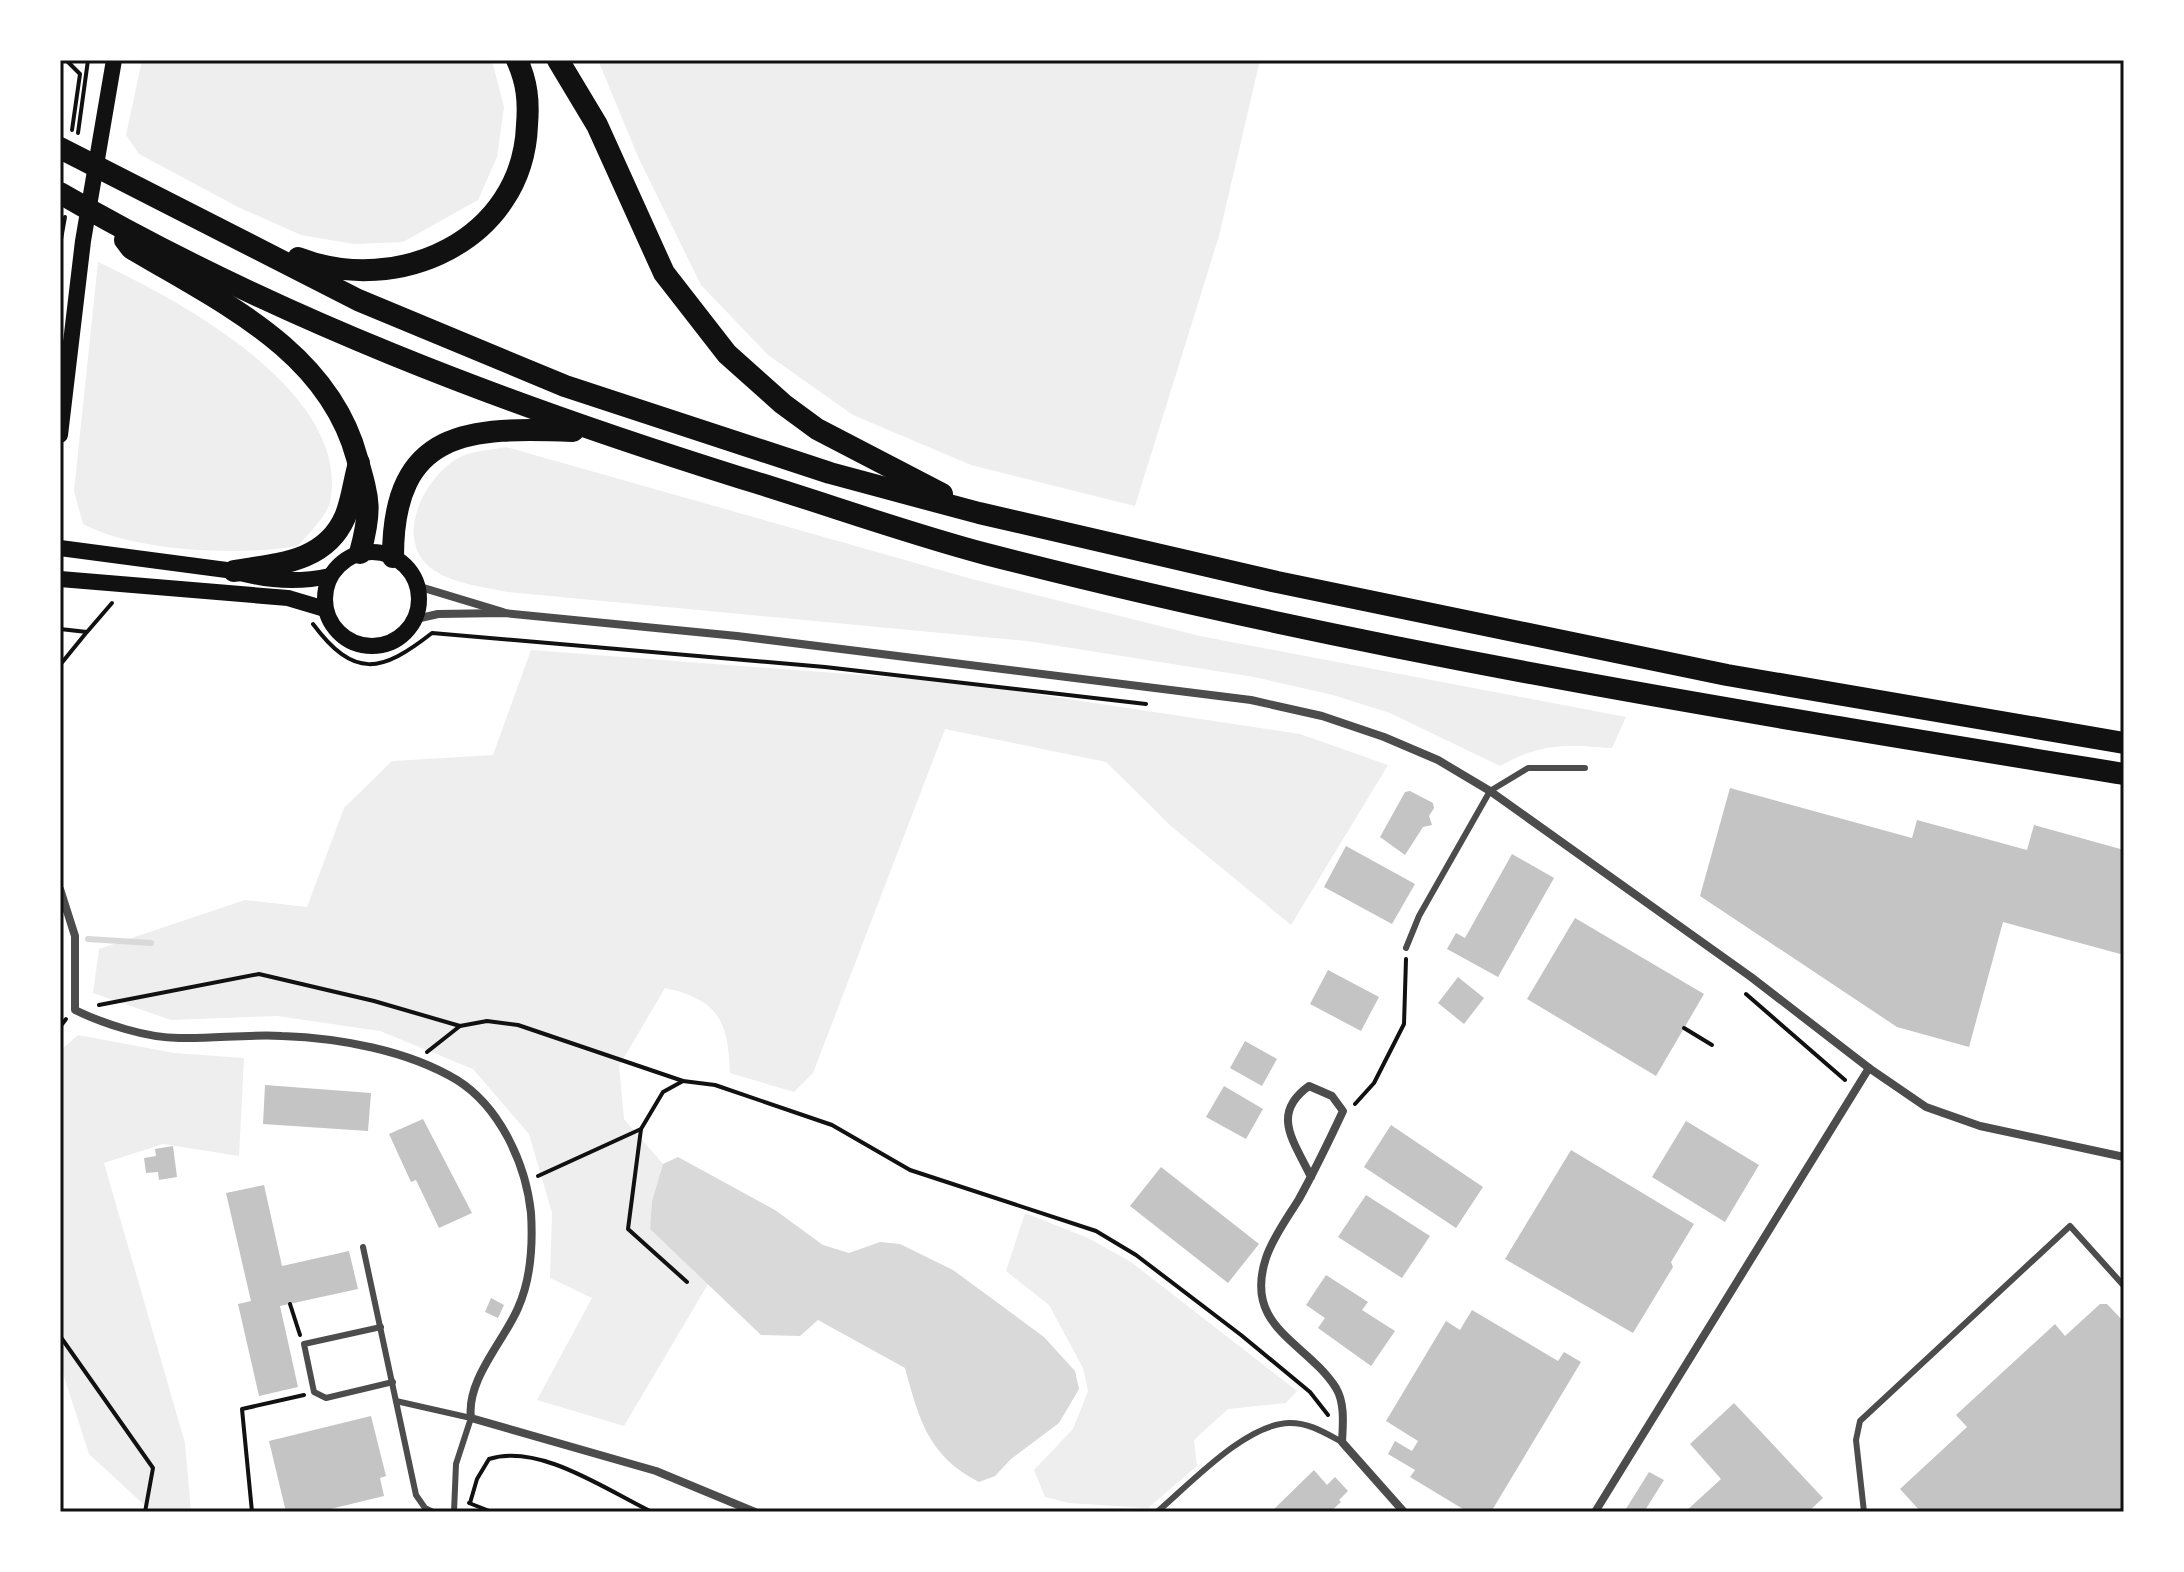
<svg xmlns="http://www.w3.org/2000/svg" width="2184" height="1572" font-family="Ubuntu,sans-serif">
  <rect width="100%" height="100%" fill="#fff"/>
  <!-- green -->
  <g fill="#eee">
    <path d="M142 60H492L504 107 497 157 478 200 403 242 354 244 301 235 238 207 139 154 126 135Z"/>
    <path d="M598 60H1260L1219 236 1135 506 971 465 853 415 768 355 701 285 639 159Z"/>
    <path d="M98 262C179 300 352 392 330 502 327 516 307 535 298 546 240 556 135 552 83 524L74 491Z"/>
    <path d="M506 447 972 579 1200 636 1626 717 1612 748C1564 745 1544 742 1500 766L1390 713 1333 695 1254 677 1027 641 507 592C484 587 455 584 435 571 391 542 423 479 458 458 470 451 491 450 506 447Z"/>
    <path d="M531 650 954 682 1300 734 1388 765 1291 925 1172 827 1106 762 945 729 813 1073 794 1092 730 1073C728 1021 719 1000 665 988L619 1066 624 1119 663 1164 652 1201 650 1229 708 1284 624 1426 537 1400 592 1298 550 1278 552 1213 529 1134 473 1069 380 1031 277 1016 171 1020 93 993 99 949 245 900 307 907 344 808 392 761 493 755Z"/>
    <path d="M78 1035 174 1053 244 1058 239 1156 163 1144 104 1163 185 1443 191 1512H152L89 1454 60 1364V1051Z"/>
    <path d="M1025 1213 1088 1238 1131 1262 1297 1391 1286 1403 1228 1409 1194 1440 1197 1466 1148 1508 1069 1503 1045 1497 1034 1470 1073 1429 1088 1391 1083 1368 1049 1305 1006 1271Z"/>
  </g>
  <!-- water -->
  <path fill="#d9d9d9" d="M678 1157 775 1210 823 1245 849 1253 880 1242 900 1244 953 1270 1044 1337 1075 1371 1079 1389 1059 1423 1011 1459 995 1476 979 1482C928 1456 919 1419 905 1368L818 1320 800 1336 761 1335 650 1229 652 1201 663 1164Z"/>
  <g fill="none" stroke-linecap="round" stroke-linejoin="round">
    <!-- stream -->
    <path stroke="#d9d9d9" stroke-width="6" d="M88 939 151 943"/>
  </g>
  <!-- building -->
  <g fill="#c4c4c4">
    <path d="M1730 788 1912 838 1917 820 2027 850 2034 825 2124 850V955L2003 922 1969 1047 1897 1027 1700 896Z"/>
    <path d="M1410 791 1433 803 1434 808 1429 816 1432 825 1423 827 1405 855 1380 837 1405 792Z"/>
    <path d="M1346 846 1415 884 1392 924 1324 887Z"/>
    <path d="M1512 854 1554 878 1498 977 1447 949 1456 933 1465 938Z"/>
    <path d="M1575 918 1704 994 1656 1076 1527 999Z"/>
    <path d="M1328 970 1379 997 1361 1031 1310 1004Z"/>
    <path d="M1458 977 1484 998 1464 1024 1438 1003Z"/>
    <path d="M1245 1041 1277 1059 1262 1086 1230 1068Z"/>
    <path d="M265 1085 371 1093 368 1131 263 1124Z"/>
    <path d="M1224 1086 1263 1109 1246 1139 1206 1117Z"/>
    <path d="M423 1119 472 1213 439 1228 416 1180 411 1182 389 1134Z"/>
    <path d="M1686 1121 1759 1165 1725 1222 1652 1177Z"/>
    <path d="M1391 1125 1483 1187 1456 1228 1364 1167Z"/>
    <path d="M173 1146 177 1177 159 1180 158 1172 146 1173 144 1158 156 1156 155 1149Z"/>
    <path d="M1571 1150 1694 1224 1671 1262 1673 1267 1633 1333 1505 1259Z"/>
    <path d="M1161 1167 1259 1244 1228 1283 1130 1206Z"/>
    <path d="M264 1185 282 1266 349 1251 358 1289 280 1306 298 1387 259 1396 238 1304 251 1301 226 1193Z"/>
    <path d="M1366 1195 1430 1236 1402 1278 1338 1237Z"/>
    <path d="M1326 1275 1368 1302 1362 1310 1395 1331 1371 1366 1318 1328 1325 1318 1306 1305Z"/>
    <path d="M491 1298 504 1305 498 1318 485 1312Z"/>
    <path d="M2100 1304H2107L2124 1322V1512H1921L1900 1489 1967 1427 1956 1415 2055 1324 2065 1336Z"/>
    <path d="M1472 1310 1558 1361 1564 1352 1581 1362 1491 1512H1468L1410 1477 1415 1470 1388 1454 1395 1441 1412 1451 1418 1441 1386 1421 1446 1321 1460 1330Z"/>
    <path d="M1734 1403 1823 1498 1808 1512H1685L1721 1479 1690 1444Z"/>
    <path d="M371 1416 386 1476 380 1478 384 1496 318 1512H286L269 1441Z"/>
    <path d="M1314 1470 1327 1485 1335 1477 1348 1491 1339 1500 1341 1502 1330 1512H1271Z"/>
    <path d="M1649 1472 1664 1480 1644 1512H1624Z"/>
  </g>
  <g fill="none" stroke-linecap="round" stroke-linejoin="round">
    <!-- path -->
    <g stroke="#111" stroke-width="4">
      <path d="M66 60 80 74 72 130"/>
      <path d="M78 133 88 60"/>
      <path d="M60 245 65 217"/>
      <path d="M313 624C354 679 381 673 432 633L825 667 1146 704"/>
      <path d="M60 629 87 632 112 603"/>
      <path d="M60 665 86 633"/>
      <path d="M1746 994 1845 1080"/>
      <path d="M99 1005 259 974 374 1001 460 1026 487 1021 518 1025 683 1081 715 1085 832 1125 910 1170 1096 1231 1136 1255 1241 1335 1310 1392 1328 1415"/>
      <path d="M60 1027 66 1019"/>
      <path d="M1684 1028 1712 1045"/>
      <path d="M427 1052 460 1026"/>
      <path d="M1355 1104 1374 1083 1404 1024 1406 959"/>
      <path d="M641 1129 628 1229 687 1282"/>
      <path d="M538 1176 641 1129 663 1092 683 1081"/>
      <path d="M290 1304 300 1335"/>
      <path d="M60 1336 153 1468 145 1512"/>
      <path d="M469 1503 492 1512"/>
      <path d="M470 1503 477 1479 489 1459C540 1443 606 1490 652 1512"/>
      <path d="M252 1512 242 1409 304 1395"/>
    </g>
    <!-- service -->
    <g stroke="#4c4c4c" stroke-width="6">
      <path d="M1406 948 1419 916 1490 791 1528 768H1585"/>
      <path d="M363 1247 416 1495 425 1508 433 1512"/>
      <path d="M381 1327 304 1344 314 1392 326 1398 393 1382"/>
      <path d="M396 1401 471 1418 456 1464 454 1512"/>
      <path d="M1157 1512C1189 1485 1246 1423 1290 1423 1310 1423 1325 1433 1342 1442"/>
      <path d="M1864 1512 1856 1440 1860 1421 2070 1226 2124 1286"/>
    </g>
    <!-- minor -->
    <g stroke="#4c4c4c" stroke-width="8">
      <path d="M417 586 503 612"/>
      <path d="M416 619 438 614 504 613 737 636 1251 700 1322 716 1384 737 1438 760 1490 791 1751 977 1869 1068 1926 1107 1980 1126 2124 1157"/>
      <path d="M60 889 75 936V1010C104 1024 147 1038 179 1038 213 1039 248 1034 282 1036 339 1038 407 1050 457 1080 500 1107 526 1164 531 1213 533 1245 531 1279 518 1308 504 1341 466 1380 471 1418L656 1471 755 1512"/>
      <path d="M1311 1177C1294 1141 1270 1114 1309 1086L1332 1096 1343 1111C1329 1141 1315 1170 1299 1199 1288 1217 1273 1237 1266 1258 1243 1328 1306 1341 1336 1388 1345 1403 1343 1424 1342 1442L1404 1512"/>
      <path d="M1595 1512 1869 1068"/>
    </g>
    <!-- secondary -->
    <g stroke="#111" stroke-width="16">
      <path d="M60 435 83 241 114 60"/>
      <path d="M60 548 234 571C266 581 297 583 330 576"/>
      <circle cx="372" cy="599" r="47"/>
      <path d="M60 579 288 598 325 609"/>
    </g>
    <!-- trunk -->
    <g stroke="#111" stroke-width="22">
      <path d="M558 60 597 125 664 273 727 354 783 404 817 429 942 494"/>
      <path d="M60 148 358 300 565 386 830 473 979 513 1277 582 1727 675 2124 743"/>
      <path d="M60 193C272 316 505 404 738 477 821 502 903 532 986 554 1360 651 1743 712 2124 774"/>
      <path d="M125 240 131 248C221 302 328 350 357 458 369 500 372 509 360 553"/>
      <path d="M298 258C398 297 523 240 527 125 529 101 527 82 517 60"/>
      <path d="M393 557C393 428 470 427 573 431"/>
      <path d="M234 571C276 564 325 563 345 517 352 501 354 480 359 463"/>
    </g>
  </g>
  <!-- border -->
  <rect width="2184" height="1572" fill="none" stroke="#ffffff" stroke-width="124"/>
  <rect x="62" y="62" width="2060" height="1448" fill="none" stroke="#111" stroke-width="3"/>
</svg>
